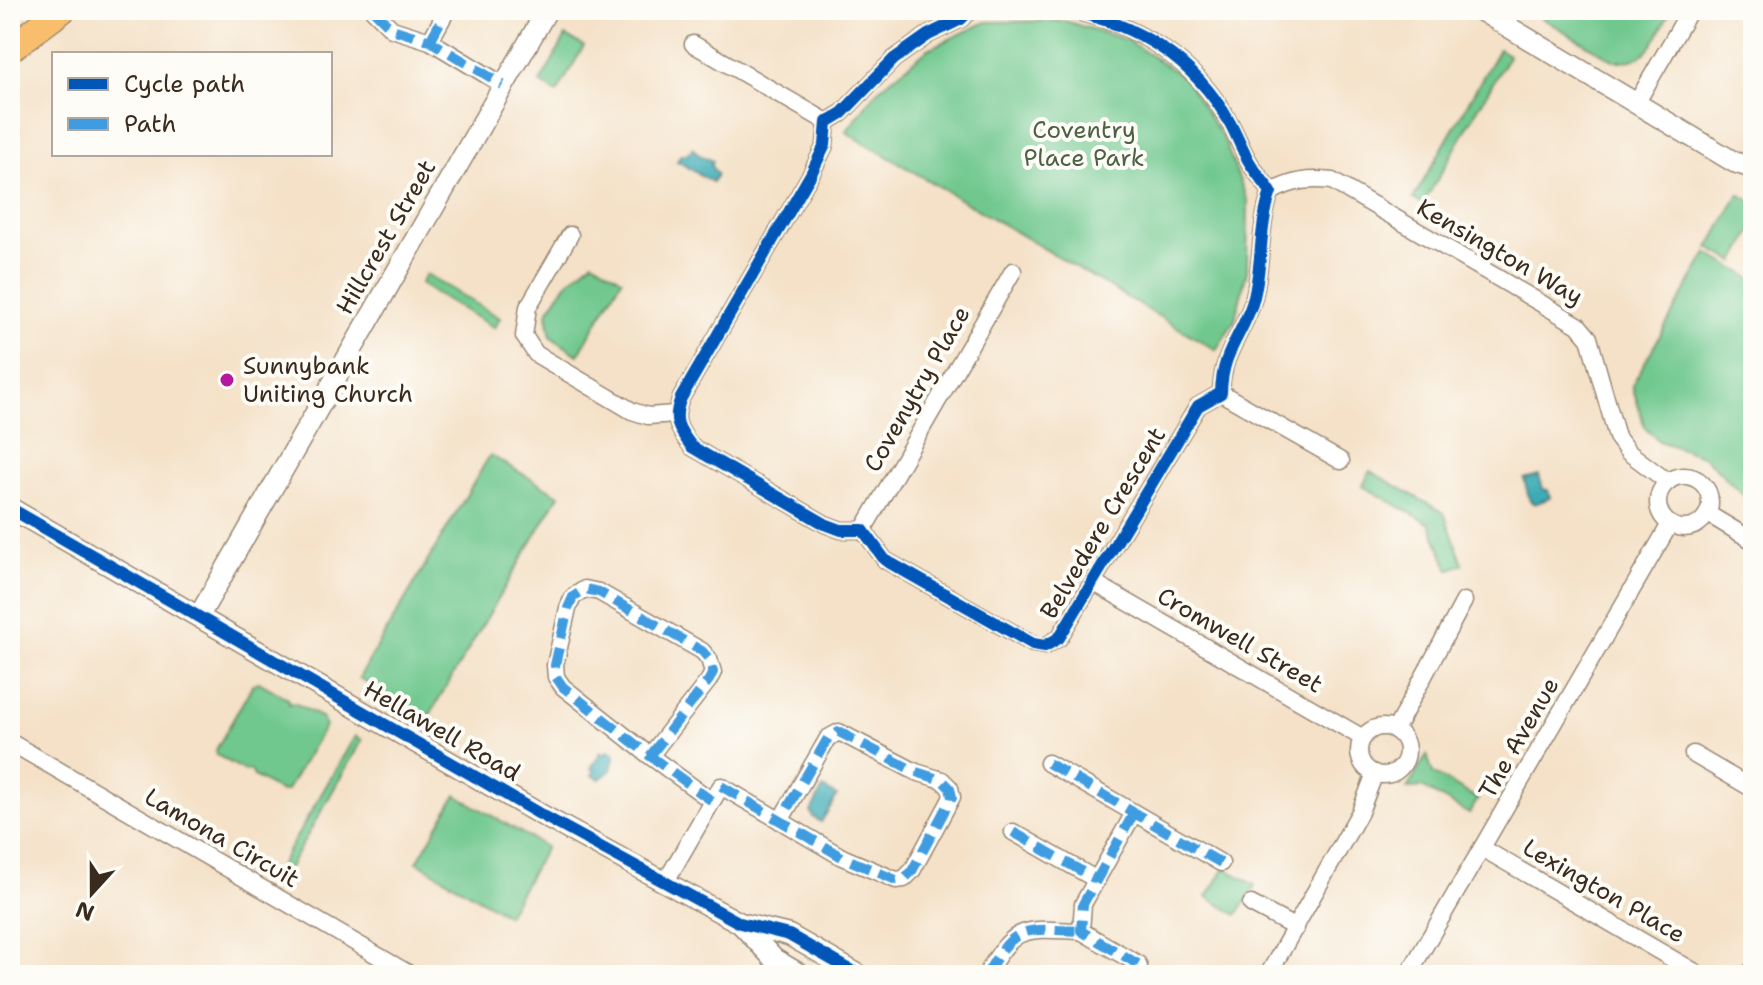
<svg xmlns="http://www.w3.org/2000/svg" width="1763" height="985" font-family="'Shantell Sans',sans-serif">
  <rect width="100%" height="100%" fill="#fdfcf7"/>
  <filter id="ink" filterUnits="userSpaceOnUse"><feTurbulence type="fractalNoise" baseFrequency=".0125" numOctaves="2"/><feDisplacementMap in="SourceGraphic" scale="16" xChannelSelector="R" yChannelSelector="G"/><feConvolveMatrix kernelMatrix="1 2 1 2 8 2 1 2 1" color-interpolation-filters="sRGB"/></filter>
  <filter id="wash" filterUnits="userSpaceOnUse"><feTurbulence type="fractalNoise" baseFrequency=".006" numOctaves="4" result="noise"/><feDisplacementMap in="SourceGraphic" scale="32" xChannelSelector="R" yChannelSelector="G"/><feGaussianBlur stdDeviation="1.8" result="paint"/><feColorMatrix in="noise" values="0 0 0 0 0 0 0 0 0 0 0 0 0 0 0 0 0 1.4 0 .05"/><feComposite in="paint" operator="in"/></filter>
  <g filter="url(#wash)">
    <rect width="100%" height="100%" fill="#f4e1c7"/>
    <!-- green -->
    <g fill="#70c88e" stroke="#567956" stroke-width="2">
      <path d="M1528 10H1671C1656 37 1651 64 1615 61Z"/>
      <path d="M1065 21 1127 40 1185 78 1224 140 1248 202 1247 271 1235 320 1216 350 846 132 877 91 928 49 986 22Z"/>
      <path d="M566 36 584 46 557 93 540 83Z"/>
      <path d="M1499 49 1509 55 1423 204 1413 199Z"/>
      <path d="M1739 194 1753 202V229L1735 262 1709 248Z"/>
      <path d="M1707 253 1753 279V505L1705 457 1659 441 1645 428 1632 385Z"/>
      <path d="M593 261 622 279 578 355 551 337 547 313 566 284Z"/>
      <path d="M426 274 500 318 494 328 420 284Z"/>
      <path d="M490 455 559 495 428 718 359 678Z"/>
      <path d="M1370 471 1444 513 1463 564 1449 570 1430 524 1363 486Z"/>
      <path d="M259 682 288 699 289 704 295 703 322 718 325 726 287 790 281 792 254 776 251 770 245 771 217 755 216 750 253 684Z"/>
      <path d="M355 736 362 740 284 876 276 872Z"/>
      <path d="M1427 755 1433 773 1478 799 1469 814 1422 787 1407 789Z"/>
      <path d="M456 795 546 847 507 915 417 862Z"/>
      <path d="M1225 868 1255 885 1237 915 1207 897Z"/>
    </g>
    <!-- water -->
    <g fill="#3aabb6" stroke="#3a6a6a" stroke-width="2">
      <path d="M693 148 699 155 713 161 711 166 717 175 712 182 677 161 681 154H687Z"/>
      <path d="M1539 475 1543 489 1548 490 1550 498 1535 504 1530 501 1524 479Z"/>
      <path d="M608 750 615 754 611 770 600 779 592 775 595 770 591 768 601 752 606 754Z"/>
      <path d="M823 788 837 796 821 822 813 817 811 812Z"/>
    </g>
  </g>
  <g filter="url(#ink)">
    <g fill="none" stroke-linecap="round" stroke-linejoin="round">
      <!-- minor casing -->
      <g stroke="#988672" stroke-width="19">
        <g id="minor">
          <path d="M373 10 392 29 430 41 503 85"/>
          <path d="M430 41 447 10"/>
          <path d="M693 44 827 122"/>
          <path d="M1637 102 1690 10"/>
          <path d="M1271 192C1292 181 1308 178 1332 181L1578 325 1589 338 1617 437 1628 452 1668 482"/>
          <path d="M570 235 528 307 524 336 536 354 632 411 648 416 675 414"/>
          <path d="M1221 393 1341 461"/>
          <circle cx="1684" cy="502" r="26"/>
          <path d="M1708 514 1753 541"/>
          <path d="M863 530 885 560 1033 644 1045 646 1059 638 1198 406 1221 393C1222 352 1240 339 1252 304 1263 270 1258 228 1271 192 1263 180 1252 169 1246 156 1240 145 1236 134 1230 123 1195 60 1137 24 1068 10"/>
          <path d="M863 530H841L825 524 692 447C678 429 672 420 681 398L811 174 825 145 827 122 842 113 894 59 928 35 961 19 970 10"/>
          <path d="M863 530 1013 271"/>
          <path d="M1093 582 1363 738"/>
          <circle cx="1383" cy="751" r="24"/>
          <path d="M1395 730 1464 601"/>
          <path d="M10 742 411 975"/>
          <path d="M1693 754 1753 789"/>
          <path d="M650 756 709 680 713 672 709 659 702 651 599 592 585 589 573 597 568 608 555 665 556 677 563 687 650 756 712 801"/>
          <path d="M1048 763 1221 863"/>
          <path d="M1134 813 1083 904 1081 931 1138 964 1141 975"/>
          <path d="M1013 832 1097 880"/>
          <path d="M1482 848 1700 975"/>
          <path d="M666 881 721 786 842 857 896 880 904 879 912 871 952 797 950 788 942 780 916 772 839 732 828 738 780 821"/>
          <path d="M1251 904 1296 928"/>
          <path d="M986 975C1016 923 1024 929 1081 931"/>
          <path d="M1268 975 1360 812 1375 773"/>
          <path d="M1408 975 1670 524"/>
          <path d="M1748 975 1753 969"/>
        </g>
      </g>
      <!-- tertiary casing -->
      <g stroke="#988672" stroke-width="23">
        <g id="tertiary">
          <path d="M1480 10 1734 162 1753 168"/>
          <path d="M10 508 538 813 740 923 789 935 859 975"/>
          <path d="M199 616 547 10"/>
          <path d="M740 923 774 959 801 975"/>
        </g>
      </g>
      <!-- primary casing -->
      <g stroke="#988672" stroke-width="29">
        <path id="primary" d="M10 49 62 10"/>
      </g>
      <!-- minor -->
      <use href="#minor" stroke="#fff" stroke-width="16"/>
      <!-- tertiary -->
      <use href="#tertiary" stroke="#fff" stroke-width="20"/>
      <!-- primary -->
      <use href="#primary" stroke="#f9be6d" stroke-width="26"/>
      <!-- quiet -->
      <g stroke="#3f9ce0" stroke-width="10" stroke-dasharray="20 10" stroke-linecap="butt">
        <path d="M373 10 392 29 430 41 503 85"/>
        <path d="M430 41 447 10"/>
        <path d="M650 756 709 680 713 672 709 659 702 651 599 592 585 589 573 597 568 608 555 665 556 677 563 687 650 756 712 801"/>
        <path d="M1048 763 1221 863"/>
        <path d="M721 786 842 857 896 880 904 879 912 871 952 797 950 788 942 780 916 772 839 732 828 738 780 821"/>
        <path d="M1134 813 1083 904 1081 931 1138 964"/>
        <path d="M1013 832 1097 880"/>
        <path d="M986 975C1016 923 1024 929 1081 931"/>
      </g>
      <!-- cycleway casing -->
      <g stroke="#fdfcf7" stroke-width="17">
        <g id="cycleway">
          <path d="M970 10 961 19 928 35 894 59 842 113 827 122 825 145 811 174 681 398C672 420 678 429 692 447L825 524 841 530H863L885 560 1033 644 1045 646 1059 638 1198 406 1221 393C1222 352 1240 339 1252 304 1263 270 1258 228 1271 192 1263 180 1252 169 1246 156 1240 145 1236 134 1230 123 1195 60 1137 24 1068 10"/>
          <path d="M10 508 538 813 740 923 789 935 859 975"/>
        </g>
      </g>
      <!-- cycleway -->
      <use href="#cycleway" stroke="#0057b8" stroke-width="12"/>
    </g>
  </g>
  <!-- markers -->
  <circle fill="#b5179e" stroke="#fdfcf7" stroke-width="3" cx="227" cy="380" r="8"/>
  <g text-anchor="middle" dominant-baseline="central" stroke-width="8" stroke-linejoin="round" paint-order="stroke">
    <!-- park labels -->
    <g font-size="24" fill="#4e6145" stroke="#fdfcf7">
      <text x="1084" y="130">Coventry<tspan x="1084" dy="28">Place Park</tspan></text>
    </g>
    <!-- street labels -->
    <g font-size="24" fill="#3b2a1e" stroke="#fdfcf7">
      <text transform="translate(386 237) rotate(-60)">Hillcrest Street</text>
      <text transform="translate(1500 252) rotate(30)">Kensington Way</text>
      <text transform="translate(917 389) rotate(-60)">Covenytry Place</text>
      <text transform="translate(1103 523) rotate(-59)">Belvedere Crescent</text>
      <text transform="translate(1240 640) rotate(30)">Cromwell Street</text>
      <text transform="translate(442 731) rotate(30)">Hellawell Road</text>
      <text transform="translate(1519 738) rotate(-60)">The Avenue</text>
      <text transform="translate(222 838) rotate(30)">Lamona Circuit</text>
      <text transform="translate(1604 891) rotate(30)">Lexington Place</text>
    </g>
    <!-- poi labels -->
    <g font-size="24" fill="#3b2a1e" stroke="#fdfcf7" text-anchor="start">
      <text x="243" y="366">Sunnybank<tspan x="243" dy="28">Uniting Church</tspan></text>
    </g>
  </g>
  <!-- margin -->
  <rect width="1763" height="985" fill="none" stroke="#fdfcf7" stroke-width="40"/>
  <!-- legend -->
  <rect x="52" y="52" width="280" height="104" fill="#fdfcf7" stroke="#afa8a0" stroke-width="2"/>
  <rect x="68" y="78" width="40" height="12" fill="#0057b8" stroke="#afa8a0" stroke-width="2"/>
  <text x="124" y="92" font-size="24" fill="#3b2a1e">Cycle path</text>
  <rect x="68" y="118" width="40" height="12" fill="#3f9ce0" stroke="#afa8a0" stroke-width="2"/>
  <text x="124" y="132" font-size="24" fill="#3b2a1e">Path</text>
  <!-- north arrow -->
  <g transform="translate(92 893) rotate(201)" stroke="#fdfcf7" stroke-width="6" paint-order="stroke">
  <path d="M0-6L14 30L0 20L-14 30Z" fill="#3b2a1e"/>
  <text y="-12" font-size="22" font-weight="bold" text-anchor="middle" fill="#3b2a1e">N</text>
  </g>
</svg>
